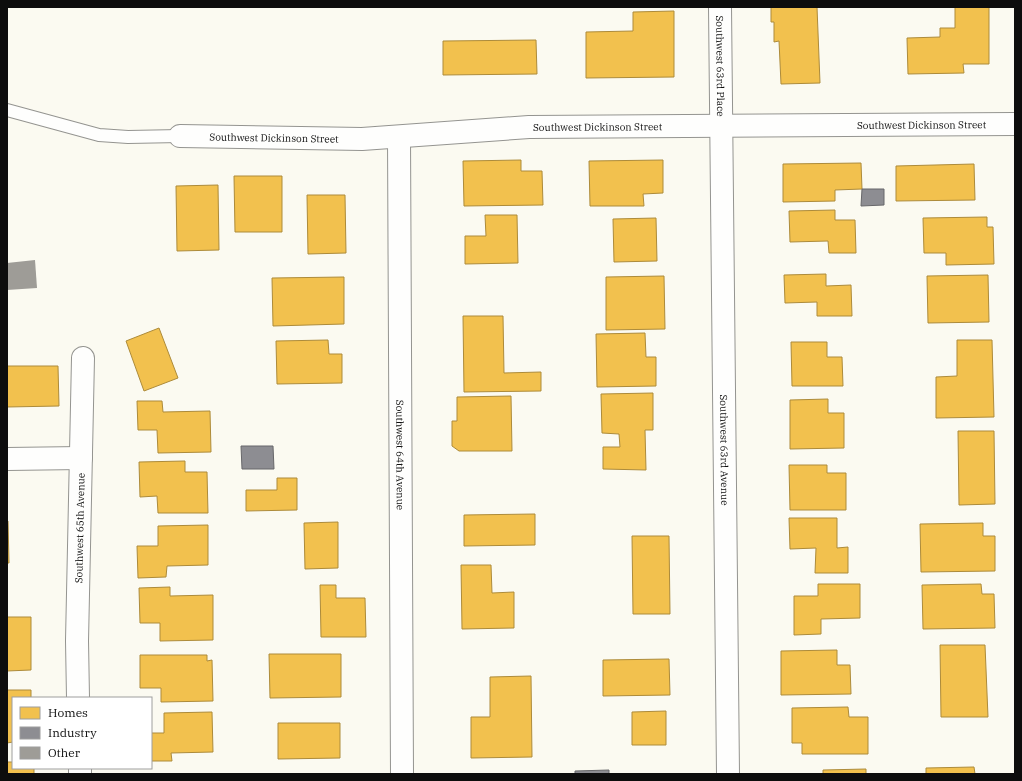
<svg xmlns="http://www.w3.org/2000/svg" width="1022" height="781" font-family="'IBM Plex Serif',serif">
  <rect width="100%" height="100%" fill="#fbfaf1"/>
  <!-- homes -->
  <g fill="#f2c14e" stroke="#ad8b3a">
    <path d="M771 7H817L820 83 781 84 779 41 774 42V22H771Z"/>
    <path d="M955 7H989V64H963L964 73 908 74 907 38 940 37V28H955Z"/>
    <path d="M674 11V77L586 78V32L633 31V12Z"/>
    <path d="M536 40 537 74 443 75V41Z"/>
    <path d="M521 160V171H542L543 205 464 206 463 161Z"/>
    <path d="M663 160V193L643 194 644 206H590L589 161Z"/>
    <path d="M861 163 862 189 835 190V201L783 202V164Z"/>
    <path d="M974 164 975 200 896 201V166Z"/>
    <path d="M234 176H282V232H235Z"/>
    <path d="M218 185 219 250 177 251 176 186Z"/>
    <path d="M307 195H345L346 253 308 254Z"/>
    <path d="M835 210V220H855L856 253H829L828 241 790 242 789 211Z"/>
    <path d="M485 215H517L518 263 465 264V236H486Z"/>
    <path d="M987 217V227H993L994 264 946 265V253H924L923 218Z"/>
    <path d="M656 218 657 261 614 262 613 219Z"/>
    <path d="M826 274V286L851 285 852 316H817V302L785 303 784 275Z"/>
    <path d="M988 275 989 322 928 323 927 276Z"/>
    <path d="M664 276 665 329 606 330V277Z"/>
    <path d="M344 277V324L273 326 272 278Z"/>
    <path d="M463 316H503L504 373 541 372V391L464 392Z"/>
    <path d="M159 328 178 378 144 391 126 341Z"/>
    <path d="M645 333 646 357H656V386L597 387 596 334Z"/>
    <path d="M328 340 329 354H342V383L277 384 276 341Z"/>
    <path d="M957 340H992L994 417 936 418V377L957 376Z"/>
    <path d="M791 342H827V357H842L843 386H792Z"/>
    <path d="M7 366H58L59 406 7 407Z"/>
    <path d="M653 393V430H645L646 470 603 469V447H620L619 434 602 433 601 394Z"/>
    <path d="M511 396 512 451H459L452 446V421H457V397Z"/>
    <path d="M828 399V413H844V448L790 449V400Z"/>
    <path d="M137 401H162L163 412 210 411 211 452 158 453 157 430H138Z"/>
    <path d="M958 431H994L995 504 959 505Z"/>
    <path d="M185 461V472H207L208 513H158L157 496 140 497 139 462Z"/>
    <path d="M789 465H827V473H846V510H790Z"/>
    <path d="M277 478H297V510L246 511V490H277Z"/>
    <path d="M535 514V545L464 546V515Z"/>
    <path d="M789 518H837V548L848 547V573H815L816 548 790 549Z"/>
    <path d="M7 521H8L9 563H7Z"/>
    <path d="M338 522V568L305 569 304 523Z"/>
    <path d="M983 523V536H995V571L921 572 920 524Z"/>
    <path d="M208 525V565L167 566 166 577 138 578 137 546H158V526Z"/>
    <path d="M632 536H669L670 614H633Z"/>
    <path d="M461 565H491L492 593 514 592V628L462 629Z"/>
    <path d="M818 584H860V618L821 619V634L794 635V596H818Z"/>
    <path d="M981 584 982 594H994L995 628 923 629 922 585Z"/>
    <path d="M320 585H336V598H365L366 637H321Z"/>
    <path d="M170 587V596L213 595V640L160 641V623H140L139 588Z"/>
    <path d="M7 617H31V670L7 671Z"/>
    <path d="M940 645H985L988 717H941Z"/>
    <path d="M837 650V665H850L851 694 781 695V651Z"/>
    <path d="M269 654H341V697L270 698Z"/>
    <path d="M140 655H207V661L212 660 213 701 161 702V688H140Z"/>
    <path d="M669 659 670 695 603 696V660Z"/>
    <path d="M531 676 532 757 471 758V717H490V677Z"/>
    <path d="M7 690H31V698H13V742L7 743Z"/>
    <path d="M848 707 849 717H868V754H802V743H792V708Z"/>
    <path d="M666 711V745H632V712Z"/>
    <path d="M212 712 213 752 171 753 172 761H151V733H164V713Z"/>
    <path d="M278 723H340V758L278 759Z"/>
    <path d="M7 762H13V768H34V774H7Z"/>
    <path d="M974 767 975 774H926V768Z"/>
    <path d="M866 769V774H823V770Z"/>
  </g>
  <!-- industry -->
  <g fill="#8d8d92" stroke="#67676a">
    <path d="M862 189H884V205L861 206Z"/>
    <path d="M241 446H273L274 469H242Z"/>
    <path d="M609 770V774H575V771Z"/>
  </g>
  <!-- building -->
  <path fill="#9e9c97" d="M35 260 37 288 7 290V263Z"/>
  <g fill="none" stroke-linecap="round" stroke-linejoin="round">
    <!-- service casing -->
    <g stroke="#949490" stroke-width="14">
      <path id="service" d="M7 110 99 135 128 137 180 136"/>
    </g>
    <!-- minor casing -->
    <g stroke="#949490" stroke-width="24">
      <g id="minor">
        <path id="s1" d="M720 7 728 774"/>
        <path id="s2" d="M180 136 362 139 529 127 1015 124"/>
        <path id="s3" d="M399 137 402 774"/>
        <path d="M7 459 81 458"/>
        <path id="s4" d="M78 698 77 641 83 358"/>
        <path d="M80 768V774"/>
      </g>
    </g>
    <!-- service -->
    <use href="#service" stroke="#fefefd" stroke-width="12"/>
    <!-- minor -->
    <use href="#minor" stroke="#fefefd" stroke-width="22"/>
  </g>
  <g text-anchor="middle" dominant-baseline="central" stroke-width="4" stroke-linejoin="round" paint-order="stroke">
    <!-- street labels -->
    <g font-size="10" fill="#0d0d0d" stroke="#fff">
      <text stroke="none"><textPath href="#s1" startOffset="59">Southwest 63rd Place</textPath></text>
      <text stroke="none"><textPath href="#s2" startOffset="742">Southwest Dickinson Street</textPath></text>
      <text stroke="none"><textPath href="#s2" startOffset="418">Southwest Dickinson Street</textPath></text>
      <text stroke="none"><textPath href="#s2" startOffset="94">Southwest Dickinson Street</textPath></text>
      <text stroke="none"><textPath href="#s1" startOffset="443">Southwest 63rd Avenue</textPath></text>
      <text stroke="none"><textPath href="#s3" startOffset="318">Southwest 64th Avenue</textPath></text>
      <text stroke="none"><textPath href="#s4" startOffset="170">Southwest 65th Avenue</textPath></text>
    </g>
  </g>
  <!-- border -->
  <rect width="1022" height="781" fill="none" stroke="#0d0d0d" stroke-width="16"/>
  <!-- legend -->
  <rect x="12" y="697" width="140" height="72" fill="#ffffff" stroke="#9e9e9e"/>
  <rect x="20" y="707" width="20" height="12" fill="#f2c14e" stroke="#9e9e9e"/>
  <text x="48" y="717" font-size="12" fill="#0d0d0d">Homes</text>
  <rect x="20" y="727" width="20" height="12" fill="#8d8d92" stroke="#9e9e9e"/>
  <text x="48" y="737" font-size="12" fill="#0d0d0d">Industry</text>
  <rect x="20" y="747" width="20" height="12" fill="#9e9c97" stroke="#9e9e9e"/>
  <text x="48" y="757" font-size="12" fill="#0d0d0d">Other</text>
</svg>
